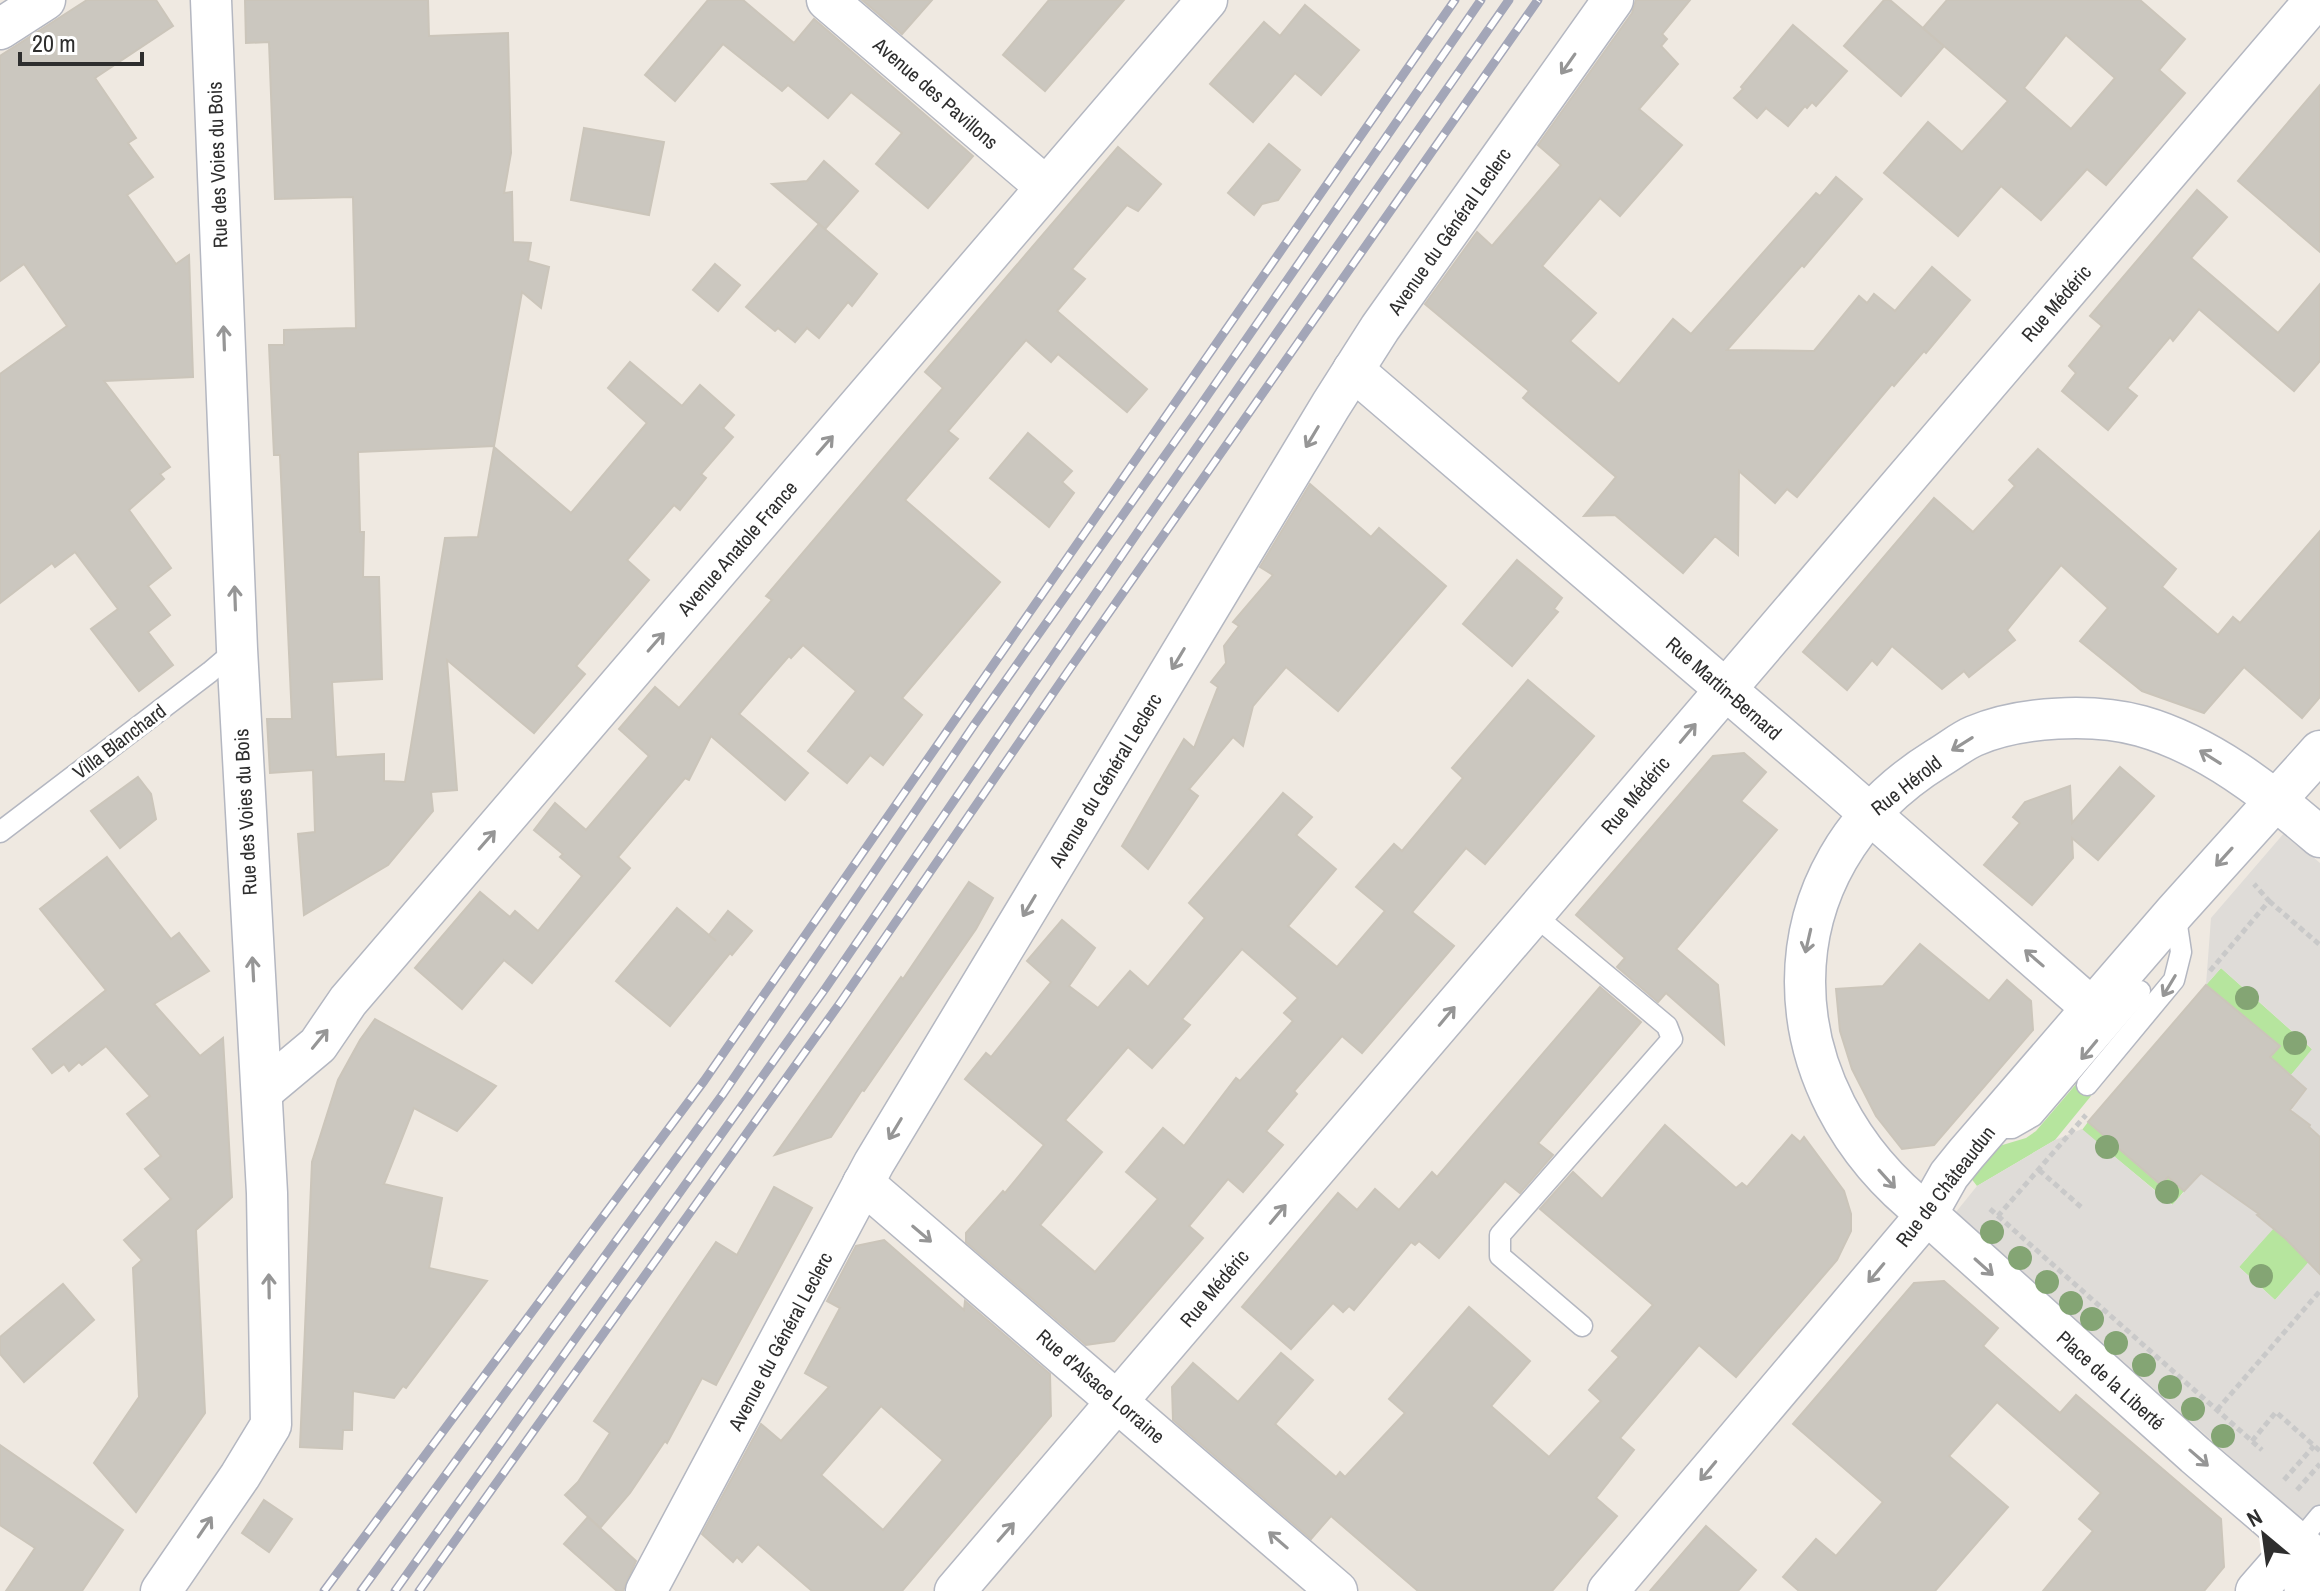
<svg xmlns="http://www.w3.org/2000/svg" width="2320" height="1591" font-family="'Archivo Narrow',sans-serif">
  <rect width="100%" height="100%" fill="#efe9e1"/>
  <!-- green -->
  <g fill="#b6e59e">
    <path d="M2221 968 2313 1050 2291 1075 2270 1058 2280 1046 2206 985Z"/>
    <path d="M2077 1083 2091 1096 2055 1140 1977 1186 1967 1173 1989 1149 2026 1138 2036 1131Z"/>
    <path d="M2088 1122 2160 1185 2168 1177 2184 1191 2173 1205 2082 1130Z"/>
    <path d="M2273 1228 2278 1229 2310 1261 2275 1300 2239 1267Z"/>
  </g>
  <!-- plaza -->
  <g fill="#dfdcd8">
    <path d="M2285 832 2320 863V1137L2309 1127 2310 1124 2306 1125 2293 1113 2292 1108 2306 1089 2291 1075 2312 1049 2221 968 2206 985 2211 918Z"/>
    <path d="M2082 1129 2172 1205 2206 1168 2241 1202 2259 1213 2258 1216 2275 1227 2239 1267 2275 1300 2320 1249V1537L1956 1212 1977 1186 2055 1140Z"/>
  </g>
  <!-- building -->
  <g fill="#cbc7bf" stroke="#cbc5ba" stroke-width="2" fill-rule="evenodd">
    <path d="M87 0H156L173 26 95 78 136 138 128 143 153 177 127 195 176 264 189 255 193 377 104 381 170 467 160 474 164 479 129 510 171 568 148 586 170 615 148 632 173 665 139 691 91 629 118 609 75 552 55 567 52 563 0 603V374L67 326 24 264 0 281V56Z"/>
    <path d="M245 0H428L429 36 508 33 511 153 504 193 512 192 513 242 531 243 528 261 549 267 541 308 522 292 494 446 358 452 360 532H364L363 577H379L382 679 332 682 336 757 384 754V781L405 782 445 538 478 537 494 447 571 513 647 423 608 388 630 362 682 406 700 385 734 415 723 428 733 437 701 474 706 478 680 510 674 505 627 560 649 580 576 666 585 674 534 733 447 660 457 790 431 792 433 811 388 865 304 915 298 834 315 832 313 770 270 773 267 719H292L280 455H274L269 345H284V330L356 328 353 197 275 199 269 42 246 43Z"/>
    <path d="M708 0H743L794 43 814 19 973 156 928 208 876 164 902 133 851 92 828 118 788 85 782 91 723 44 675 101 645 75Z"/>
    <path d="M862 0H932L902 34Z"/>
    <path d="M1049 0H1124L1045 91 1003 55Z"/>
    <path d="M1636 0H1690L1662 34 1667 39 1661 46 1678 64 1639 109 1682 145 1620 216 1600 198 1542 266 1596 313 1570 341 1619 384 1673 319 1691 334 1816 193 1820 196 1836 177 1862 199 1804 267 1802 265 1727 350 1814 351 1859 296 1867 303 1874 294 1895 311 1932 267 1970 300 1926 353 1924 351 1894 386 1892 384 1797 497 1787 489 1775 503 1739 471 1738 555 1715 536 1683 573 1615 515 1584 516 1616 477 1523 398 1529 391 1425 304 1477 232 1492 246 1561 165 1538 145 1632 13Z"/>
    <path d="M1884 0H1890L1944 46 1901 96 1844 46Z"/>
    <path d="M1947 0H2140L2185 39 2159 70 2185 93 2106 185 2087 169 2041 220 2001 186 1958 236 1884 173 1928 122 1962 152 2008 101 1923 28ZM2066 35 2115 78 2071 129 2024 88Z"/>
    <path d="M1305 5 1359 50 1321 95 1295 73 1253 122 1210 84 1264 22 1280 36Z"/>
    <path d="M1793 25 1847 71 1816 106 1812 102 1807 108 1805 106 1788 126 1766 108 1757 118 1734 98 1743 89 1741 87Z"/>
    <path d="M2320 85V252L2238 181Z"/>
    <path d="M584 128 664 142 649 215 571 200Z"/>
    <path d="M1269 144 1300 170 1278 200 1262 204 1254 215 1228 193Z"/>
    <path d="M1118 147 1161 184 1138 211 1127 205 1072 269 1085 279 1057 311 1147 389 1127 412 1058 354 1051 362 1026 340 948 431 958 439 905 500 1000 582 902 698 922 715 883 765 870 755 847 783 808 751 856 691 803 645 791 658 789 656 739 714 808 773 785 800 711 736 689 780 685 778 618 857 630 868 532 983 504 960 462 1009 415 968 480 892 510 917 515 911 538 931 582 876 560 857 563 854 534 830 555 803 586 830 649 756 619 729 655 687 679 708 772 600 766 596 943 388 925 372Z"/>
    <path d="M824 161 858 191 825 229 772 184 807 181Z"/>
    <path d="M2197 190 2227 217 2191 258 2278 333 2320 284V361L2294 391 2199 309 2173 341 2170 337 2127 388 2137 396 2108 430 2062 391 2076 373 2069 366 2102 326 2090 316Z"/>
    <path d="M819 224 877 274 852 306 848 302 819 338 807 328 795 342 778 328 775 331 746 307Z"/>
    <path d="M715 264 740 285 718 311 693 290Z"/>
    <path d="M1028 433 1072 471 1062 482 1074 493 1049 527 990 478Z"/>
    <path d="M2038 449 2176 569 2162 587 2218 635 2233 617 2240 623 2320 531V697L2302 718 2244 667 2204 713 2142 691 2080 641 2108 608 2061 565 2007 630 2015 640 1969 677 1964 671 1942 689 1892 646 1877 665 1872 660 1847 690 1803 652 1934 498 1973 532 2015 486 2009 480Z"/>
    <path d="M1310 484 1371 537 1379 528 1446 586 1338 711 1286 667 1253 706 1243 746 1233 737 1189 789 1198 796 1148 869 1122 846 1184 739 1194 748 1218 687 1211 682 1226 663 1224 646 1239 626 1233 622 1273 575 1260 567Z"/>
    <path d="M1517 560 1562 598 1554 609 1558 612 1512 666 1463 624Z"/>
    <path d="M1528 680 1594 736 1485 864 1466 848 1412 912 1454 946 1362 1053 1342 1036 1294 1091 1297 1094 1266 1131 1283 1145 1243 1192 1228 1179 1189 1226 1203 1238 1114 1341 1086 1345 966 1242V1233L1003 1191 1005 1193 1044 1145 965 1079 986 1053 991 1057 1051 982 1027 961 1062 920 1095 948 1069 986 1098 1008 1130 971 1148 987 1205 918 1189 903 1283 793 1312 817 1296 835 1336 869 1288 926 1337 967 1385 911 1356 887 1394 844 1402 851 1463 778 1452 768ZM1242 949 1298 998 1284 1013 1293 1021 1240 1081 1236 1078 1184 1146 1163 1128 1126 1172 1158 1199 1095 1272 1040 1225 1102 1152 1065 1120 1128 1047 1152 1068 1190 1025 1182 1019Z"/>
    <path d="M1744 753 1766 772 1741 801 1777 830 1676 949 1718 985 1724 1044 1666 993 1658 1002 1617 967 1625 958 1576 915 1713 756Z"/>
    <path d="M2120 767 2154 796 2098 860 2072 838 2073 858 2032 905 1984 865 2020 823 2013 817 2025 802 2070 786 2072 823Z"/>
    <path d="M138 777 151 794 156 819 120 848 91 811Z"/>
    <path d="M107 857 171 939 179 933 209 971 154 1004 200 1056 223 1038 232 1197 196 1230 205 1413 136 1512 94 1463 139 1397 133 1268 142 1260 124 1240 171 1199 145 1169 161 1156 127 1114 150 1096 106 1046 82 1065 79 1062 69 1071 64 1064 52 1073 33 1049 106 990 40 909Z"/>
    <path d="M969 882 993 898 976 929 864 1091 862 1090 831 1137 775 1155 901 977 903 979Z"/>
    <path d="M677 908 716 941 709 935 728 911 752 931 732 955 730 953 670 1026 616 981Z"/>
    <path d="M1920 944 1989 1001 2007 980 2031 1001 2033 1030 1934 1145 1902 1149 1876 1116 1852 1069 1840 1031 1836 989 1883 986Z"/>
    <path d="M2206 985 2280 1046 2270 1057 2306 1089 2290 1110 2310 1125 2309 1127 2320 1137V1274L2286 1239 2257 1215 2259 1214 2201 1173 2184 1191 2168 1177 2161 1185 2088 1122Z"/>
    <path d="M1600 987 1641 1022 1538 1143 1553 1155 1520 1193 1505 1181 1439 1258 1419 1241 1415 1245 1411 1242 1354 1310 1349 1306 1343 1312 1333 1303 1291 1349 1242 1307 1338 1193 1357 1210 1375 1189 1399 1210 1432 1172 1437 1177Z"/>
    <path d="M375 1019 496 1086 457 1131 414 1108 384 1184 442 1198 429 1268 487 1281 406 1388 403 1386 394 1398 353 1391 352 1430H343L342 1449 300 1447 312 1162 338 1080 360 1040Z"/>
    <path d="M1665 1125 1736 1188 1742 1183 1747 1187 1792 1135 1800 1142 1804 1137 1844 1191 1851 1214V1231L1837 1260 1736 1377 1699 1345 1620 1438 1634 1450 1596 1498 1617 1516 1552 1591H1418L1331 1516 1311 1539 1173 1420 1172 1387 1193 1363 1238 1402 1281 1353 1313 1380 1275 1424 1336 1477 1340 1472 1345 1477 1405 1413 1389 1399 1469 1307 1530 1361 1491 1406 1549 1457 1601 1401 1589 1390 1619 1357 1612 1351 1653 1305 1540 1209 1573 1172 1602 1199Z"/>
    <path d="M774 1187 812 1208 716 1385 702 1378 667 1443 665 1441 630 1493 600 1528 565 1495 578 1482 610 1433 594 1421 716 1242 737 1255Z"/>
    <path d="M884 1240 964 1310 965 1301 1050 1374 1051 1416 902 1591H812L758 1544 742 1562 737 1557 733 1562 702 1534 761 1424 781 1441 829 1387 805 1373 840 1308 827 1301 856 1246ZM881 1406 943 1460 883 1530 821 1475Z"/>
    <path d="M1944 1281 1998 1328 1983 1346 2060 1413 2076 1395 2221 1519 2224 1567 2204 1591H2043L2093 1531 2079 1519 2101 1493 1997 1402 1949 1456 2008 1507 1935 1591H1799L1783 1577 1816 1539 1836 1556 1883 1502 1793 1424 1914 1283Z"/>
    <path d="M63 1284 94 1320 24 1382 0 1354V1337Z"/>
    <path d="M0 1445 123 1530 82 1591H6L35 1548 0 1525Z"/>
    <path d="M264 1500 292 1519 269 1552 242 1533Z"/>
    <path d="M588 1517 636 1561 623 1591H617L564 1544Z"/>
    <path d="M1706 1526 1756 1570 1738 1591H1650Z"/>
  </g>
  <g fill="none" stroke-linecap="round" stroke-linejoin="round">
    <!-- service casing -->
    <g stroke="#b4b7c1" stroke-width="23">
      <g id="service">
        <path d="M0 832 210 672 237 649"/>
        <path d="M1533 914 1667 1026 1672 1039 1500 1235V1256L1582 1326"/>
        <path d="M2087 1085 2174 980 2181 952 2175 912"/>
        <path d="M1993 1128H2012L2033 1116 2140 991"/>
        <path d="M2297 1544 2320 1516"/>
      </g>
    </g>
    <!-- minor casing -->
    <g stroke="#b4b7c1" stroke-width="43">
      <g id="minor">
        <path d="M827 0 1046 187"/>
        <path d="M0 29 45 0"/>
        <path d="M1353 370 1837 785 2093 1009"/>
        <path d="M2320 837C2268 792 2208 745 2141 726 2093 713 2021 716 1974 736 1962 741 1950 751 1938 758 1758 869 1767 1090 1927 1214L2195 1455 2320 1562"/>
        <path d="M263 1091 318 1045 348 1001 1207 0"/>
        <path d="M863 1183 1337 1591"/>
        <path d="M2297 1544 2305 1591"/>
        <path d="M161 1591 240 1476 271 1425 267 1193 237 649 211 0"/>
        <path d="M646 1591 874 1163 1331 405 1380 328 1613 0"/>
        <path d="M955 1591 2315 0"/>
        <path d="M1608 1591 1927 1214 1949 1175 1966 1154 2175 912 2320 751"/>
        <path d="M2256 1591 2297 1544"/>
      </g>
    </g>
    <!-- path -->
    <g stroke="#c9c9c9" stroke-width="5" stroke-dasharray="6 4" stroke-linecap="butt">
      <path d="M2269 901 2320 945"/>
      <path d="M2210 971 2269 901 2254 884"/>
      <path d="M2039 1170 2081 1207"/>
      <path d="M1990 1209 1998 1216 2086 1115"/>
      <path d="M1998 1216 2262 1450"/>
      <path d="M2217 1410 2320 1291"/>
      <path d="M2252 1441 2276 1412 2320 1451"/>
      <path d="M2284 1480 2314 1446"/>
      <path d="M2297 1490 2320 1464"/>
    </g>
    <!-- service -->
    <use href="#service" stroke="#fff" stroke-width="20"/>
    <!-- minor -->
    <use href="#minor" stroke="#fff" stroke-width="40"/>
    <!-- rail casing -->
    <g stroke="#a3a6b8" stroke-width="9">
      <g id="rail">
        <path d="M324 1591 704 1081 1455 0"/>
        <path d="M361 1591 723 1094 974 725 1198 409 1481 0"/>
        <path d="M395 1591 825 989 1144 523 1509 0"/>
        <path d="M419 1591 840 1003 1071 667 1538 0"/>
      </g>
    </g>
    <!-- rail -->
    <use href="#rail" stroke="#fff" stroke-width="6" stroke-dasharray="18" stroke-linecap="butt"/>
  </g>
  <!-- trees -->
  <g fill="#84a574">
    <circle cx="2247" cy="998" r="12"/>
    <circle cx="2295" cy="1043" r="12"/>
    <circle cx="2107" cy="1147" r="12"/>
    <circle cx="2167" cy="1192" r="12"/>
    <circle cx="1992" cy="1232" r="12"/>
    <circle cx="2020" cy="1258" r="12"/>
    <circle cx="2261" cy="1276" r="12"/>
    <circle cx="2047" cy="1282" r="12"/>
    <circle cx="2071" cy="1303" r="12"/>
    <circle cx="2092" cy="1319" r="12"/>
    <circle cx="2116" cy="1343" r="12"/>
    <circle cx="2144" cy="1365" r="12"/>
    <circle cx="2170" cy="1387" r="12"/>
    <circle cx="2193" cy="1409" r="12"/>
    <circle cx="2223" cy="1436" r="12"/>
  </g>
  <!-- one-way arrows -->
  <defs><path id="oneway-shaft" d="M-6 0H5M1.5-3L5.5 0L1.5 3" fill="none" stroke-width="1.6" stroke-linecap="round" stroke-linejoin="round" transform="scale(2)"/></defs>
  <g stroke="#969696">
    <use href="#oneway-shaft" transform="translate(1568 64) rotate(125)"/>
    <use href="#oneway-shaft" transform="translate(224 338) rotate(-92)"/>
    <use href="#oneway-shaft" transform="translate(1312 437) rotate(121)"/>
    <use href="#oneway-shaft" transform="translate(825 445) rotate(-49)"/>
    <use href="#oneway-shaft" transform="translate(235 598) rotate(-92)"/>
    <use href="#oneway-shaft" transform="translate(656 642) rotate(-49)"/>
    <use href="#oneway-shaft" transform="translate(1178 659) rotate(121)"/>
    <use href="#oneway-shaft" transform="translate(1688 733) rotate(-50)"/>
    <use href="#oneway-shaft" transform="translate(1962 744) rotate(148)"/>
    <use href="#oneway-shaft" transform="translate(2210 757) rotate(-148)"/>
    <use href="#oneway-shaft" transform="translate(487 840) rotate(-49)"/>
    <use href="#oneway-shaft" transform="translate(2224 857) rotate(132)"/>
    <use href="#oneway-shaft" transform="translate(1029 906) rotate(121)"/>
    <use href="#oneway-shaft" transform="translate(1808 941) rotate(103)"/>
    <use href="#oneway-shaft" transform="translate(2034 958) rotate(-139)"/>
    <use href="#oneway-shaft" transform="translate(253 969) rotate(-93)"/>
    <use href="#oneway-shaft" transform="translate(2169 986) rotate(121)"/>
    <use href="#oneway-shaft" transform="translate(1447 1016) rotate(-50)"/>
    <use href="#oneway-shaft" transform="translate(320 1039) rotate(-51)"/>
    <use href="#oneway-shaft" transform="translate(2089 1050) rotate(130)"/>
    <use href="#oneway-shaft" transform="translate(895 1129) rotate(121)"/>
    <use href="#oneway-shaft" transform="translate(1887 1179) rotate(48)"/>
    <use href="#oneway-shaft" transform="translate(1278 1214) rotate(-50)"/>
    <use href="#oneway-shaft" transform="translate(922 1234) rotate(40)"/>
    <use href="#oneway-shaft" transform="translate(1984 1267) rotate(42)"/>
    <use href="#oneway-shaft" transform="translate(1876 1273) rotate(130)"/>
    <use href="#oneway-shaft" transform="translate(269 1286) rotate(-91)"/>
    <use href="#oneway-shaft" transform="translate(2199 1458) rotate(41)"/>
    <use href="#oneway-shaft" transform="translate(1708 1471) rotate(130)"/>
    <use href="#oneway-shaft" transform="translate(205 1527) rotate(-56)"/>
    <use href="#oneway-shaft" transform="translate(1006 1532) rotate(-49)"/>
    <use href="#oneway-shaft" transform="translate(1278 1540) rotate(-139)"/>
  </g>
  <g text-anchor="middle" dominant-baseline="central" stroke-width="7" stroke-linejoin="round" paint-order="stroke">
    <!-- street labels -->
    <g font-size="20" fill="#2e2e2e" stroke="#fff">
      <text transform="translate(936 93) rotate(41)">Avenue des Pavillons</text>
      <text transform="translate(217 165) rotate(-92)">Rue des Voies du Bois</text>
      <text transform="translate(1449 231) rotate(-55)">Avenue du Général Leclerc</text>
      <text transform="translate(2056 303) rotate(-49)">Rue Médéric</text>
      <text transform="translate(737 548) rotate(-49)">Avenue Anatole France</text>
      <text transform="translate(1724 688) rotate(41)">Rue Martin-Bernard</text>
      <text transform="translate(119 741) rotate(-37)">Villa Blanchard</text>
      <text transform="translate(1105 780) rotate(-59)">Avenue du Général Leclerc</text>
      <text transform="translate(1906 785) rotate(-38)">Rue Hérold</text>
      <text transform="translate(1635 795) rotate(-50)">Rue Médéric</text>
      <text transform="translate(245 812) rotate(-93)">Rue des Voies du Bois</text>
      <text transform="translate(1945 1186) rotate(-52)">Rue de Châteaudun</text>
      <text transform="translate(1214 1288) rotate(-50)">Rue Médéric</text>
      <text transform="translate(780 1341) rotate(-62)">Avenue du Général Leclerc</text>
      <text transform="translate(2111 1380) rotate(42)">Place de la Liberté</text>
      <text transform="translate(1101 1386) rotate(41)">Rue d'Alsace Lorraine</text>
    </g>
  </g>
  <!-- north arrow -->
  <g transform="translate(2264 1535) rotate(331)" stroke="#ffffff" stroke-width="6" paint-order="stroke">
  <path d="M0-6L14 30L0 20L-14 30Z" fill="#2e2e2e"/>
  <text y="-12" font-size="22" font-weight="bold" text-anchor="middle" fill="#2e2e2e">N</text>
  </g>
  <!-- scale -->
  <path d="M20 52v12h122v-12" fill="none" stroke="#2e2e2e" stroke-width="4"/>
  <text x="32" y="52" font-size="24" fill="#2e2e2e" stroke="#ffffff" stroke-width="6" paint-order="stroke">20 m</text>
</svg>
